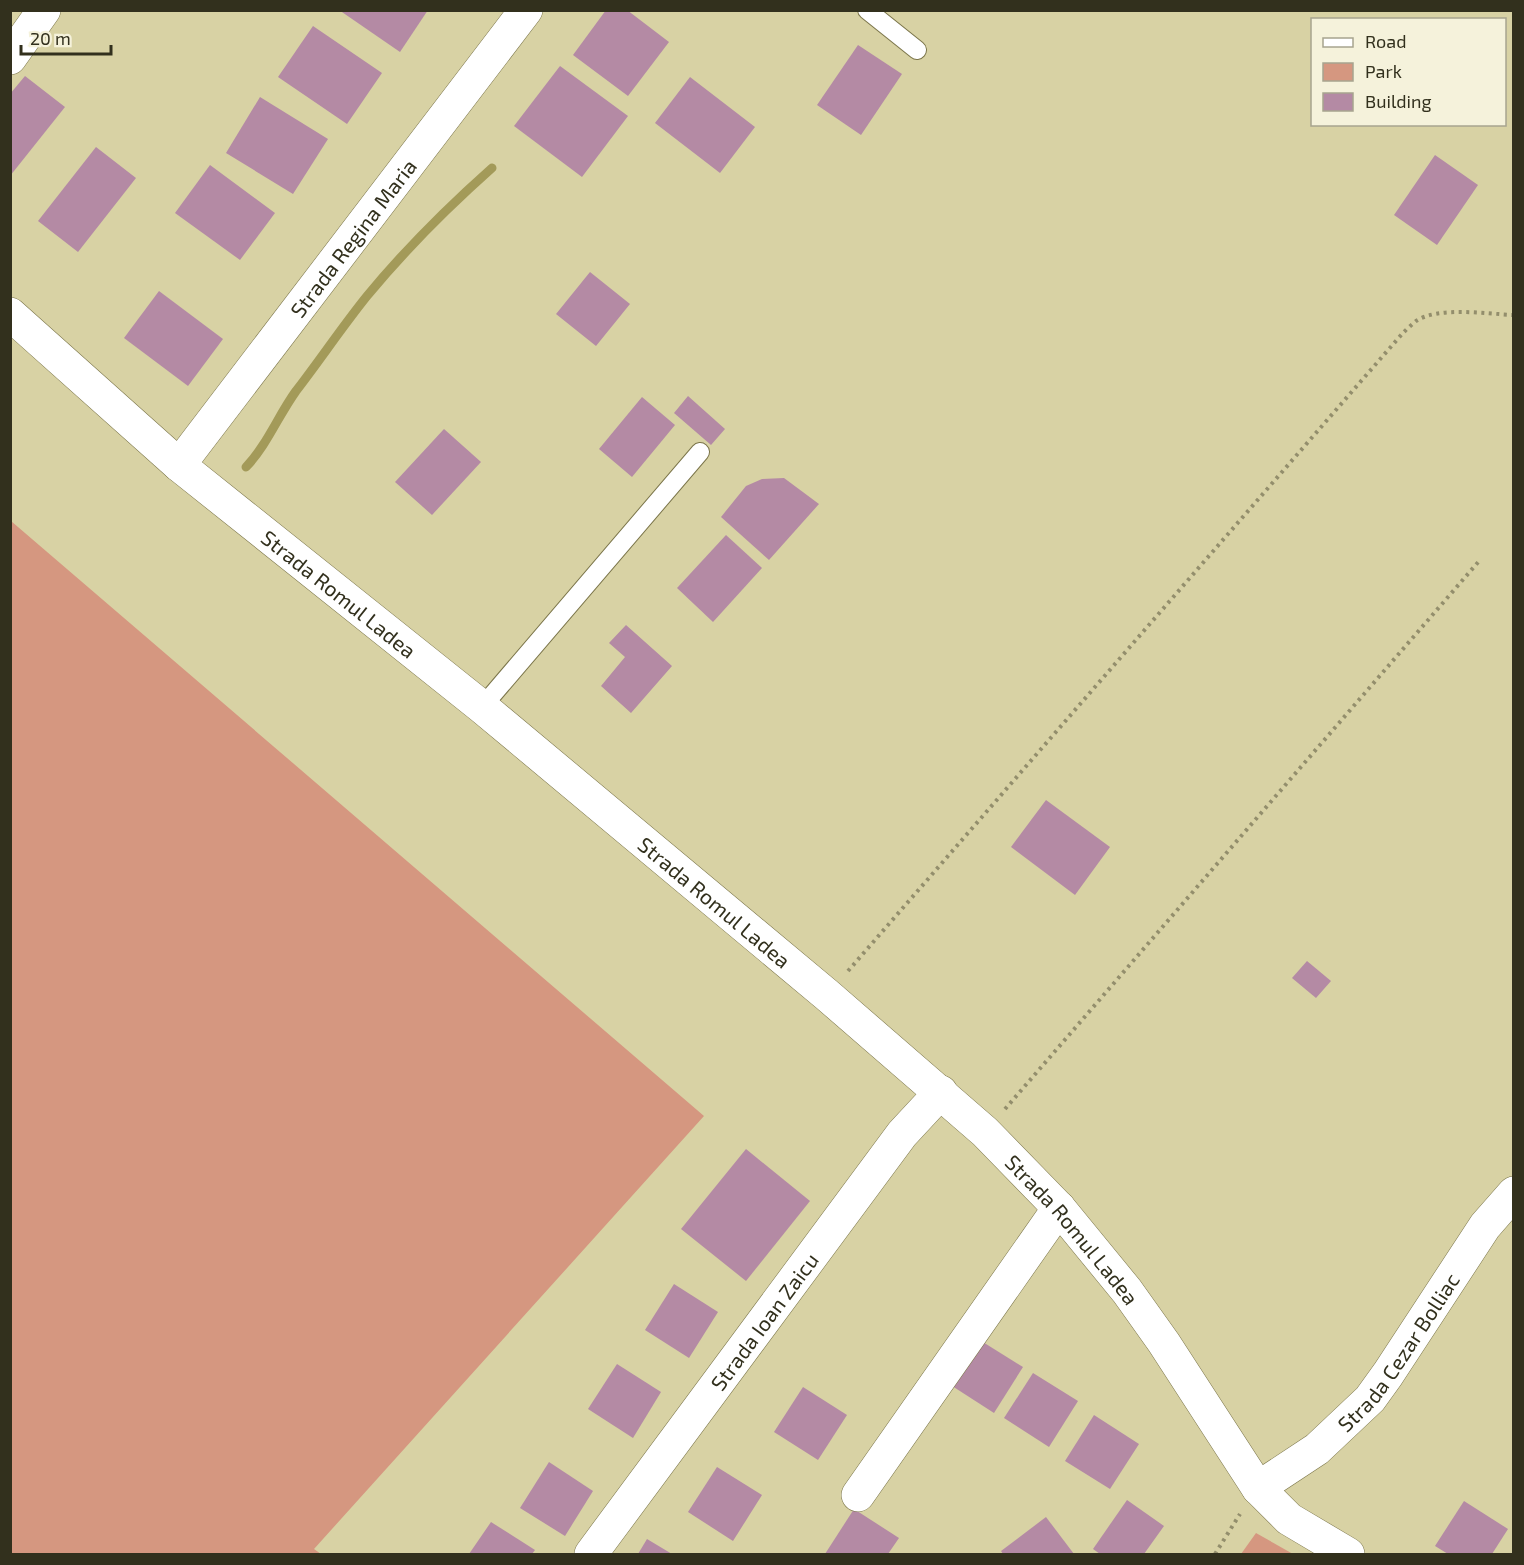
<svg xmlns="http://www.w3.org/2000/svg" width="1524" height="1565" font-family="'Exo 2',sans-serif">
  <rect width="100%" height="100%" fill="#d8d2a4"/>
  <!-- green -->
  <g fill="#d59780">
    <path d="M11 521 704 1116 314 1549 321 1554H11Z"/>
    <path d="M1256 1533 1293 1554H1241Z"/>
  </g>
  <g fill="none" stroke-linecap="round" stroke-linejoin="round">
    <!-- stream -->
    <path stroke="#a39a59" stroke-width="9" d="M246 467C267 445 278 416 296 391 320 360 342 327 367 296 405 250 447 208 492 168"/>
  </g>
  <!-- building -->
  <g fill="#b48aa4">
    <path d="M339 10H428L400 52Z"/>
    <path d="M606 10H627L669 42 628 96 573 55Z"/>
    <path d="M313 26 382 73 347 124 278 77Z"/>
    <path d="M858 45 902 74 861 135 817 105Z"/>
    <path d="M560 66 628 116 582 177 514 126Z"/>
    <path d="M25 76 65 107 10 176V94Z"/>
    <path d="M690 77 755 127 720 173 655 123Z"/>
    <path d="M260 97 328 139 293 194 226 153Z"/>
    <path d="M96 147 136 178 78 252 38 221Z"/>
    <path d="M1435 155 1478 185 1437 245 1394 215Z"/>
    <path d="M210 165 275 213 240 260 175 213Z"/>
    <path d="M590 272 630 304 596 346 556 314Z"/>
    <path d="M159 291 223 339 188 386 124 338Z"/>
    <path d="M688 396 725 429 711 445 674 413Z"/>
    <path d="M642 397 675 425 632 477 599 449Z"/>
    <path d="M444 429 481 462 432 515 395 482Z"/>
    <path d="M784 478 819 504 769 560 721 517 746 486 762 479Z"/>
    <path d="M726 535 762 568 713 622 677 588Z"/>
    <path d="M626 625 672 666 631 713 601 686 625 657 609 643Z"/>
    <path d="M1046 800 1110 847 1075 895 1011 847Z"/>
    <path d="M1307 961 1331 981 1316 998 1292 978Z"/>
    <path d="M746 1149 810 1201 746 1281 681 1229Z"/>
    <path d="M674 1284 718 1312 689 1358 645 1330Z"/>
    <path d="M978 1339 1023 1367 994 1413 949 1384Z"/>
    <path d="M617 1364 661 1392 633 1438 588 1409Z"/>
    <path d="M1033 1373 1078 1401 1049 1447 1004 1418Z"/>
    <path d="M803 1387 847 1415 818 1460 774 1432Z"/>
    <path d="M1094 1415 1139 1444 1110 1489 1065 1461Z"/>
    <path d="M549 1462 593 1491 565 1536 520 1508Z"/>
    <path d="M717 1467 762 1495 733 1541 688 1512Z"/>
    <path d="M1127 1500 1164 1526 1144 1554H1100L1093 1549Z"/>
    <path d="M1464 1501 1508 1529 1492 1554H1448L1435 1546Z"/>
    <path d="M854 1509 899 1538 888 1554H825Z"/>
    <path d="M1046 1517 1074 1554H1003L1001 1551Z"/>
    <path d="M491 1522 535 1550 532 1554H469Z"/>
    <path d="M647 1539 672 1554H638Z"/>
  </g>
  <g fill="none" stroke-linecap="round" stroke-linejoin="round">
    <!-- service casing -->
    <g stroke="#7b754a" stroke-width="20">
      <g id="service">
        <path d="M867 10 917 50"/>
        <path d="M482 707 700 452"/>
      </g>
    </g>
    <!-- minor casing -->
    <g stroke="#7b754a" stroke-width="34">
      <g id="minor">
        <path d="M10 58 44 10"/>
        <path id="s1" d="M10 314 179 465 482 707 827 995 985 1132 1059 1208 1127 1291 1164 1343 1258 1488 1289 1519 1348 1554"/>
        <path id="s2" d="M179 465 526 10"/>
        <path id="s3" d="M1258 1488 1317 1449 1370 1399 1388 1374 1485 1226 1514 1193"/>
        <path d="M858 1495 1059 1208"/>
        <path id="s4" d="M591 1554 902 1134 941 1092"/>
      </g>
    </g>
    <!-- path -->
    <g stroke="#938e6c" stroke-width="4" stroke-dasharray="3 4.5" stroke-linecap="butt">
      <path d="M848 971 1402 334C1406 330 1411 325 1416 321 1439 306 1486 314 1514 315"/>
      <path d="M1005 1109 1480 560"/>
      <path d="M1215 1554 1240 1514"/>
    </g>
    <!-- service -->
    <use href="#service" stroke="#fff" stroke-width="18"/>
    <!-- minor -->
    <use href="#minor" stroke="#fff" stroke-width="33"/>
  </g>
  <g text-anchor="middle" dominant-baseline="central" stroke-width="5" stroke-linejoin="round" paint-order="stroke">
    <!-- street labels -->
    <g font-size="21" fill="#32301d" stroke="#f5f2db">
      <text stroke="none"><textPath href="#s2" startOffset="286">Strada Regina Maria</textPath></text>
      <text stroke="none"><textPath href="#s1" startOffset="432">Strada Romul Ladea</textPath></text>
      <text stroke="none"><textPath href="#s1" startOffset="918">Strada Romul Ladea</textPath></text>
      <text stroke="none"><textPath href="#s1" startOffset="1404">Strada Romul Ladea</textPath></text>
      <text stroke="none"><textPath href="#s4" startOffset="290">Strada Ioan Zaicu</textPath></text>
      <text stroke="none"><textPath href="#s3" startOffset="198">Strada Cezar Bolliac</textPath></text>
    </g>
  </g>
  <!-- border -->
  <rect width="1524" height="1565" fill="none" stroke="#32301d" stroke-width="24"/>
  <!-- legend -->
  <rect x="1311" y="18" width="195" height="108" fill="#f5f2db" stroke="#a7a48f" stroke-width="1.5"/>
  <rect x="1323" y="38" width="30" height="9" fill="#ffffff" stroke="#a7a48f" stroke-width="1.5"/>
  <text x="1365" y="48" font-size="18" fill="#32301d">Road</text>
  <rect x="1323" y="63" width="30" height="18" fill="#d59780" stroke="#a7a48f" stroke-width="1.5"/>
  <text x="1365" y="78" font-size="18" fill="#32301d">Park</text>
  <rect x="1323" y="93" width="30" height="18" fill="#b48aa4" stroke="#a7a48f" stroke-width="1.5"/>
  <text x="1365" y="108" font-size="18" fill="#32301d">Building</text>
  <!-- scale -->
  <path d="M21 45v9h90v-9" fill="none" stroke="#32301d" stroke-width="3"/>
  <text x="30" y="45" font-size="18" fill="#32301d" stroke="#f5f2db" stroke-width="4.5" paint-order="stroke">20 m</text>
</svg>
